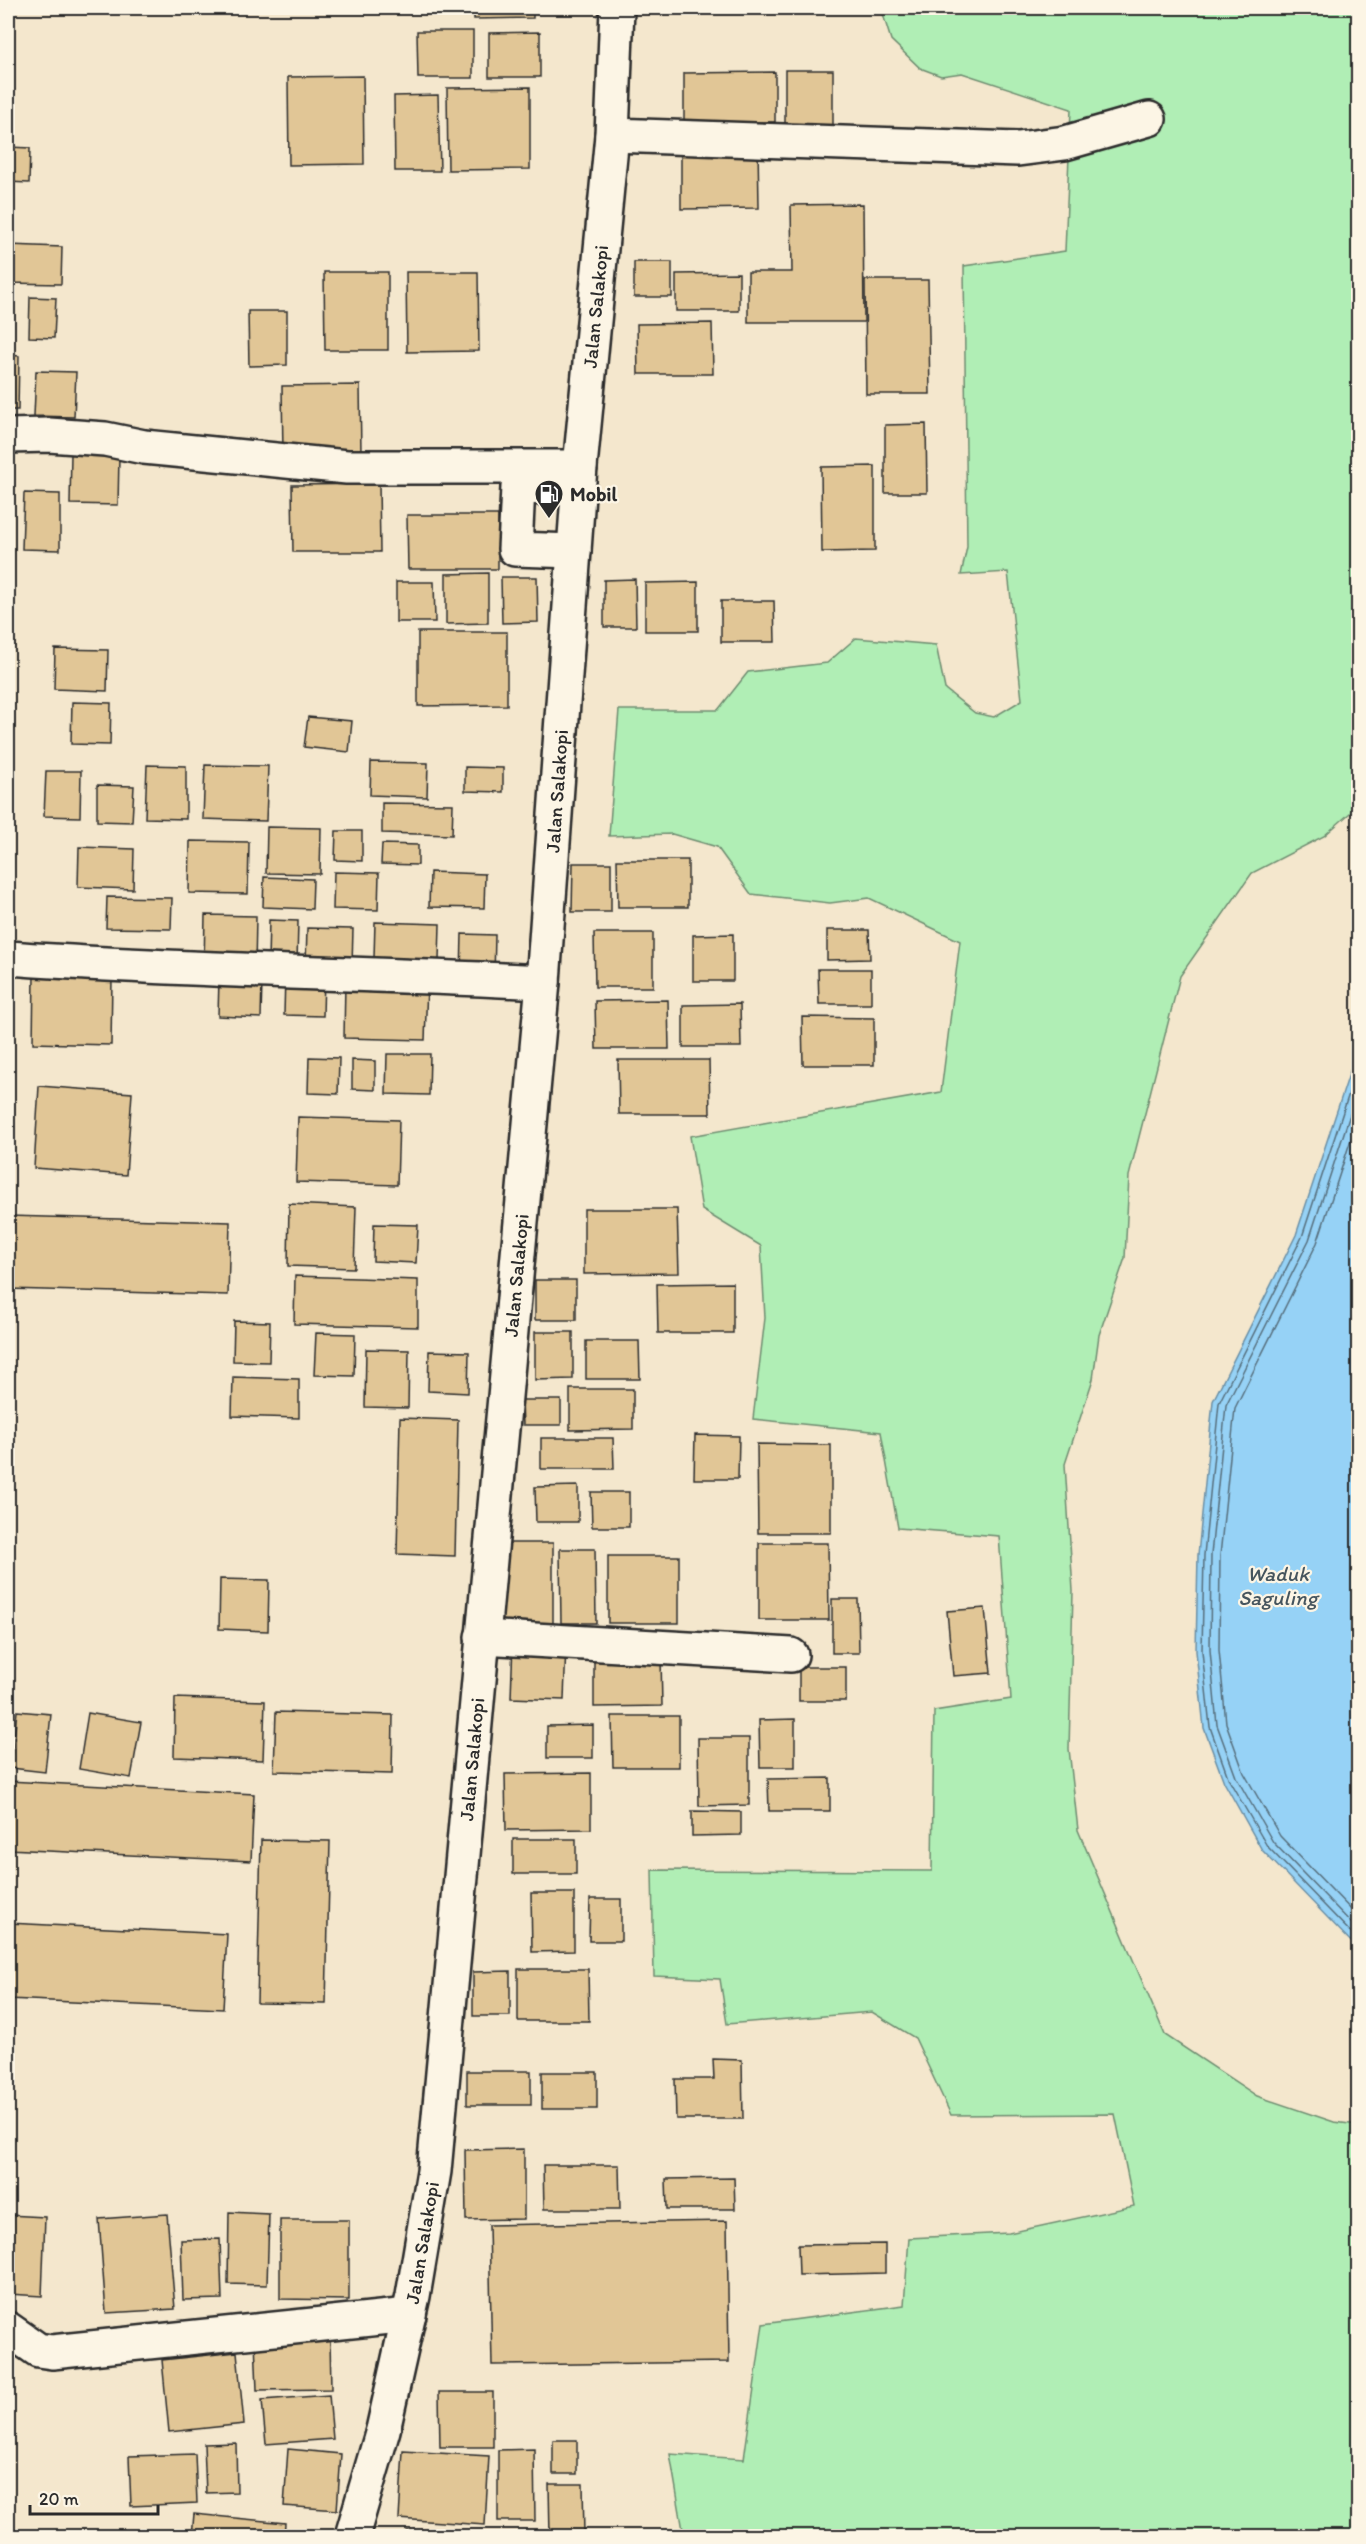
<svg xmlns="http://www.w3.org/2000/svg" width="1366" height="2544" font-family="Itim,sans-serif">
  <rect width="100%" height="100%" fill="#f4e7cd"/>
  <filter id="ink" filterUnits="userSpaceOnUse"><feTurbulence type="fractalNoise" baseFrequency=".0167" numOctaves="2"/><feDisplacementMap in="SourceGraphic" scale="12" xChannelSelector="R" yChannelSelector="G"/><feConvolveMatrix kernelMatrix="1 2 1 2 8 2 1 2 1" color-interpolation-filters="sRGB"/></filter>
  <g filter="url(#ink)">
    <!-- green -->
    <path fill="#b0eeb5" stroke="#6e8c70" stroke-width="1.5" d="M881 8H1358V806L1324 836 1252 873 1180 976 1129 1176 1125 1258 1099 1335 1093 1379 1065 1464 1073 1591 1069 1749 1078 1830 1165 2035 1257 2096 1334 2122 1358 2125V2536H684L670 2454 744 2459 763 2324 904 2305 909 2238 1009 2233 1134 2206 1115 2114 951 2115 915 2038 872 2012 727 2024 720 1979 654 1976 652 1870 932 1871 934 1711 1011 1699 999 1536 898 1528 881 1432 753 1419 765 1318 761 1246 702 1210 690 1136 941 1092 960 941 869 898 830 903 751 894 717 847 672 834 609 836 619 710H718L748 672 827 663 856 638 936 645 945 689 975 713 994 717 1022 700 1008 572 961 575 967 547 964 266 1065 251 1071 109 962 73 941 76 920 68 891 40Z"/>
    <!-- water -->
    <path fill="#96d2f6" stroke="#6b8fa5" stroke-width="1.5" d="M1358 1047V1949L1262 1850 1224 1782 1204 1728 1196 1651 1198 1555 1213 1401 1296 1235Z"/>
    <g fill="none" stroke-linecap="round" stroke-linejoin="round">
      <!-- shore -->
      <g stroke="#566e7c" stroke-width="1.5">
        <path d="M1358 1066 1302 1237 1219 1403 1204 1555 1202 1651 1210 1727 1229 1780 1267 1846 1358 1940"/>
        <path d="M1358 1090 1309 1240 1226 1405 1211 1555 1210 1650 1217 1725 1236 1777 1273 1842 1358 1930"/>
        <path d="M1358 1118 1317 1243 1235 1408 1220 1556 1219 1650 1226 1723 1244 1773 1280 1836 1358 1917"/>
      </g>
    </g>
    <!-- building -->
    <g fill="#e1c696" stroke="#2b2b2b" stroke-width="1.5">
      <path d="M474 8H533V18L474 19Z"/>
      <path d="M760 8H824V10L760 11Z"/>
      <path d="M417 31H473V78H418Z"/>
      <path d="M540 32V77H489V33Z"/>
      <rect x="785" y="70" width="48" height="57"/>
      <path d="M775 72V122H684V73Z"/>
      <path d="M363 76 364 164 289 165 288 77Z"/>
      <path d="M530 87V169L448 170 447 88Z"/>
      <path d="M438 95 440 171H395L394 96Z"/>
      <path d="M681 146H758L759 208 681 209Z"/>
      <path d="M8 147 30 148 29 183 8 182Z"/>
      <path d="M863 204 864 322H748V272H792L791 205Z"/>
      <path d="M8 245 62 247 61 284 8 283Z"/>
      <rect x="634" y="262" width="38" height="35"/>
      <path d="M324 272H388V350H325Z"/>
      <path d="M406 272H478L479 351 407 352Z"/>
      <path d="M739 273V311H676V274Z"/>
      <path d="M865 280H928L930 394H866Z"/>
      <path d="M30 297 56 298 54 338 29 337Z"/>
      <path d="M248 311H287V365L249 366Z"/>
      <path d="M712 323 713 374H638L637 324Z"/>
      <path d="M8 355 19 356 18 410H8Z"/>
      <path d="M36 371 76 372 74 417 34 416Z"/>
      <path d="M360 385 361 454H283L282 386Z"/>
      <path d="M926 424 927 493H885V425Z"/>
      <path d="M71 454 119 456 118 505 70 504Z"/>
      <path d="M875 466V551L822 552 821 467Z"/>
      <path d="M379 484 380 552H293L292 485Z"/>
      <path d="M24 493 60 494V550L22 549Z"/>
      <path d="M407 515H498V569H408Z"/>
      <path d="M488 573V623L446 624V574Z"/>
      <path d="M501 577H537L538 622 502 623Z"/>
      <path d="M635 579 636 627H604V580Z"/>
      <path d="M396 582H434L435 622H396Z"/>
      <path d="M698 582V631H645V583Z"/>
      <path d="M721 601H774L775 642H721Z"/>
      <path d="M418 632H507V705L418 706Z"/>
      <path d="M55 649 108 650 107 691 54 689Z"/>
      <path d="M72 702 111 703 110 745 71 744Z"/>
      <path d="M308 717 352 721 349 752 304 747Z"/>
      <path d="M371 762 428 763 427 797 370 795Z"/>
      <path d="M147 765 186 766V819L145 818Z"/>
      <path d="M205 765 268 766 266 821 203 819Z"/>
      <path d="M465 767 503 768V792L465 791Z"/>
      <path d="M46 771H81L80 817 44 816Z"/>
      <path d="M97 785 134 786 132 822 97 821Z"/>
      <path d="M382 803 453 804 452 835 382 833Z"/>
      <path d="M267 827 321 828 320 874 266 873Z"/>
      <path d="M336 831H362V861L335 860Z"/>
      <path d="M190 841 249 842 248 894 189 893Z"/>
      <path d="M382 844 418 845V865L381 864Z"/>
      <path d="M79 847 134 849 133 889 78 887Z"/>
      <path d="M617 860H688V907H618Z"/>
      <path d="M573 863H611V912H572Z"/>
      <path d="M334 872 379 873 378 910 333 909Z"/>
      <path d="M430 872 485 874 484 908 429 907Z"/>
      <path d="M264 877 313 879 312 909 263 907Z"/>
      <path d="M107 897 172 898 171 929 106 928Z"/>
      <path d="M205 915 256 916 255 968 204 967Z"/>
      <path d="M269 920 298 921 297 962 268 961Z"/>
      <path d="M375 922 440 924 439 960 374 958Z"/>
      <path d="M307 928 353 929 352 965 306 964Z"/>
      <path d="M827 930H869L870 959 827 960Z"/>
      <path d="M594 933H653V987H595Z"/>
      <path d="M462 934 495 935 494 977 461 976Z"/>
      <path d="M733 934V981H693V935Z"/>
      <path d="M818 969H871V1004H819Z"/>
      <path d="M285 975 324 976 323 1016 284 1015Z"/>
      <path d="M34 976 112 978 111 1045 33 1043Z"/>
      <path d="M219 979 262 981 261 1018 218 1016Z"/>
      <path d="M345 983 427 985 425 1040 344 1038Z"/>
      <path d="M668 1000 669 1049H596L595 1001Z"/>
      <path d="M740 1004 741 1047H683V1005Z"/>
      <path d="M802 1017 874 1018V1065H803Z"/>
      <path d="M387 1054H430L429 1095 386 1094Z"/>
      <path d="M309 1057 339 1058 338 1094 308 1093Z"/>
      <path d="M352 1060 375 1061V1090L352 1089Z"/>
      <path d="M618 1060H709L710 1114H619Z"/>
      <path d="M39 1086 132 1093 126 1175 34 1168Z"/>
      <path d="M298 1117 399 1120 397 1185 296 1182Z"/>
      <path d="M289 1204 356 1207 354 1268 288 1266Z"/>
      <path d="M584 1209H677L679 1273 584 1274Z"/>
      <path d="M8 1216 230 1222 228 1295 8 1289Z"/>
      <path d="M374 1224 418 1225 416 1263 373 1261Z"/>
      <path d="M295 1276 418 1280V1327L294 1324Z"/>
      <rect x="535" y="1280" width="41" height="40"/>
      <path d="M733 1283V1333H658L657 1284Z"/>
      <path d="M234 1321 270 1322 269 1362 233 1361Z"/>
      <path d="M535 1332H573V1379L535 1380Z"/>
      <path d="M316 1333 355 1334 354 1376 314 1375Z"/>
      <path d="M586 1341H639L640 1379H586Z"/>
      <path d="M366 1349 409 1350 408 1408 365 1407Z"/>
      <path d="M429 1351 469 1352 468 1393 428 1391Z"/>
      <path d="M233 1377 299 1379V1418L232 1416Z"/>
      <path d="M570 1389H633V1429L570 1430Z"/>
      <path d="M522 1400H561V1425H523Z"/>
      <path d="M400 1418 458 1420 455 1556 397 1554Z"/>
      <path d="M695 1435 739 1436 738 1479H694Z"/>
      <path d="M541 1438H613L614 1469H541Z"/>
      <path d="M757 1444 831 1445V1533H758Z"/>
      <path d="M578 1486V1522H536L535 1487Z"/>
      <path d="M591 1492H629V1527H592Z"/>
      <path d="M497 1543H553V1624L498 1625Z"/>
      <path d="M759 1543H828L829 1620H759Z"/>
      <path d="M560 1549H595L596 1623H561Z"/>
      <rect x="608" y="1556" width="71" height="67"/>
      <path d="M220 1579 269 1580 268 1631 219 1629Z"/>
      <path d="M832 1599H858L859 1653H832Z"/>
      <path d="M985 1608 991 1673 953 1676 947 1611Z"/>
      <path d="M513 1642 566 1644 564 1700 511 1698Z"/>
      <path d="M661 1658 662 1706 594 1707V1659Z"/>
      <rect x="799" y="1667" width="47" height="34"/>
      <path d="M175 1698 265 1701 263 1760 174 1757Z"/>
      <path d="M17 1711 51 1714 45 1772 11 1768Z"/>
      <path d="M276 1712 393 1715 392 1774 274 1771Z"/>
      <path d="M88 1713 141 1722 131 1778 79 1769Z"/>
      <path d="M612 1716H679V1767H613Z"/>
      <path d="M795 1719V1767H760L759 1720Z"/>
      <path d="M593 1725V1758H547V1726Z"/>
      <path d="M698 1738H749V1805L699 1806Z"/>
      <path d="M591 1773V1829L506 1830 505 1774Z"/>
      <path d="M830 1778V1811H769L768 1779Z"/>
      <path d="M8 1781 254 1794 251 1861 8 1849Z"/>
      <path d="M692 1811 741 1812V1835L692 1836Z"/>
      <rect x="513" y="1839" width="63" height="35"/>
      <path d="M261 1840 330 1841 326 2004 257 2003Z"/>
      <path d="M531 1893H574V1951L532 1952Z"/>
      <path d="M590 1899H621V1941H589Z"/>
      <path d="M8 1923 227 1934 223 2009 8 1999Z"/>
      <path d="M518 1969H588L589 2021H518Z"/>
      <path d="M510 1971V2016H473V1972Z"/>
      <path d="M713 2059 742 2060 743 2119H676L675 2079H714Z"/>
      <rect x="467" y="2071" width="64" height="34"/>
      <rect x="542" y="2072" width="55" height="37"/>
      <path d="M524 2149V2219L466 2220 465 2150Z"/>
      <path d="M543 2165H619L620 2209H544Z"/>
      <path d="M734 2178 735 2209H667L666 2179Z"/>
      <path d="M229 2212 269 2214 267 2285 228 2284Z"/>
      <path d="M167 2214 175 2309 106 2313 99 2219Z"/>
      <path d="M8 2215 45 2217 42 2296 8 2294Z"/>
      <path d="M280 2220H349V2300L280 2299Z"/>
      <path d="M727 2221 729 2362 492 2365 489 2225Z"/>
      <path d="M220 2239 222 2299 183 2300 181 2240Z"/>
      <path d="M885 2244V2273L799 2275 798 2245Z"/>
      <path d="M330 2339 331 2389 257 2390 255 2340Z"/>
      <path d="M237 2352 244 2424 169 2432 162 2360Z"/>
      <path d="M439 2392H493V2447H440Z"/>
      <path d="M329 2395 333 2439 266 2444 262 2400Z"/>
      <rect x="553" y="2440" width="24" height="34"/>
      <path d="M236 2443 237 2492 206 2493 204 2444Z"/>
      <path d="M288 2449 341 2454 337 2510 284 2506Z"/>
      <path d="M534 2449 535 2521H498V2450Z"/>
      <path d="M403 2451 489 2456 485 2525 399 2519Z"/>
      <path d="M195 2454 197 2503 131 2506 129 2456Z"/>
      <path d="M549 2484H583L584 2536H550Z"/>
      <path d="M194 2514 285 2523 284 2536H192Z"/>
      <path d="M407 2531 466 2534V2536H406Z"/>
    </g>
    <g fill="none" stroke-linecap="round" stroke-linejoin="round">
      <!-- minor casing -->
      <g stroke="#2b2b2b" stroke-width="38">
        <g id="minor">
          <path d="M612 135 1018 149 1065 143 1149 119"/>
          <path d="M8 436 49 435 105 439 144 447 347 467H580"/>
          <path d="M561 488 518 487 515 549 574 551"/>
          <path d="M8 958C186 971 365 973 543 982"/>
          <path d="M482 1637 791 1655"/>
          <path d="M8 2329 38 2350 52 2352 409 2315"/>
          <path id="s1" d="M352 2536 383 2430 413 2296 434 2171 543 982 580 467 612 135 617 8"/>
        </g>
      </g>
      <!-- minor -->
      <use href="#minor" stroke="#fcf5e5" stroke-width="33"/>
    </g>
  </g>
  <!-- icons -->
  <defs>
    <g id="fuel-pin" transform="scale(1.5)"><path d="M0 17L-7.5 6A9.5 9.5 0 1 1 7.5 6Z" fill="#2b2b2b" stroke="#fcf5e5"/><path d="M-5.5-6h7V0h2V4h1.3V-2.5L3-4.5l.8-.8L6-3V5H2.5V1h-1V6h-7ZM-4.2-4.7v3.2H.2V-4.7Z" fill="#fff"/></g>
  </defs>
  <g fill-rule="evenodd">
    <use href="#fuel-pin" x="549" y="494"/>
  </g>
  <g text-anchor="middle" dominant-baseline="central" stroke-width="4.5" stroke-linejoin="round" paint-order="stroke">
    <!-- street labels -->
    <g font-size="20" fill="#2b2b2b" stroke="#fcf5e5">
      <text stroke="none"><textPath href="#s1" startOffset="2246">Jalan Salakopi</textPath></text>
      <text stroke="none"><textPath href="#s1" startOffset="1760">Jalan Salakopi</textPath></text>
      <text stroke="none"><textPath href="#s1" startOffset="1274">Jalan Salakopi</textPath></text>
      <text stroke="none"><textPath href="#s1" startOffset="788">Jalan Salakopi</textPath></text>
      <text stroke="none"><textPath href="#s1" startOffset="302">Jalan Salakopi</textPath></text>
    </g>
    <!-- poi labels -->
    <g font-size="20" font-weight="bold" fill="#2b2b2b" stroke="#fcf5e5" text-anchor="start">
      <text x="570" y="494">Mobil</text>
    </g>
    <!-- water labels -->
    <g font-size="21" font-style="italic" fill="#46555e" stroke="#fcf5e5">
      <text x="1278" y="1573">Waduk<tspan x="1278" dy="24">Saguling</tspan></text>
    </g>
  </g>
  <!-- margin -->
  <rect width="1366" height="2544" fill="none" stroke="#fcf5e5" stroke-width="30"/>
  <rect x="15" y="15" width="1336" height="2514" fill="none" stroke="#2b2b2b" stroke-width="2" filter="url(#ink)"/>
  <!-- scale -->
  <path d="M30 2505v9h128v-9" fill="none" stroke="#2b2b2b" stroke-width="3"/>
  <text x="39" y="2505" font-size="18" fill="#2b2b2b" stroke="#fcf5e5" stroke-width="4.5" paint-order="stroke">20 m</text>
</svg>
